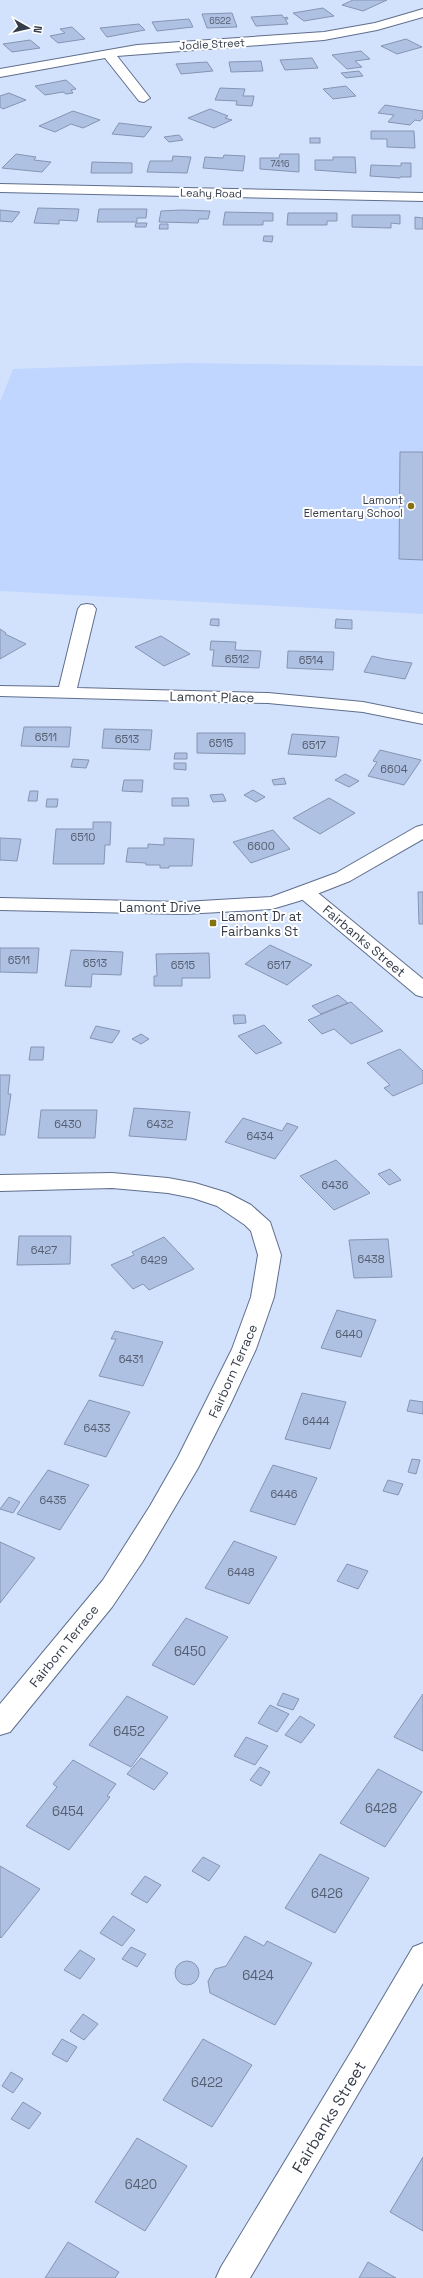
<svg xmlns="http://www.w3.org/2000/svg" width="423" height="2278" font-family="'Space Grotesk',sans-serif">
  <rect width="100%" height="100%" fill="#d3e2fc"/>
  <!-- built -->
  <path fill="#c0d6fe" d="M184 363 423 366V614L0 591V402L13 369Z"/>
  <!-- building -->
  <g fill="#afc1e2" stroke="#8494b3">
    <path d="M353 0H387L363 11 342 5Z"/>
    <path d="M323 8 334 16 304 21 293 13Z"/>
    <path d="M232 13 237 27 207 28 202 14Z"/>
    <path d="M282 15 284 18 287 17 288 19H285L288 24 256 26 251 17Z"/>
    <path d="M189 19 193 27 157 31 152 22Z"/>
    <path d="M139 24 145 30 107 37 100 28Z"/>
    <path d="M72 27 85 39 58 43 50 36 65 33 60 29Z"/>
    <path d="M406 39 422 47 397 54 381 46Z"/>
    <path d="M30 40 40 48 12 52 3 44Z"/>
    <path d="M361 51 370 59 355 61 362 67 347 69 332 55Z"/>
    <path d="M312 58 318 68 285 70 280 60Z"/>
    <path d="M261 61 263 71 231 72 229 62Z"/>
    <path d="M207 62 213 71 181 74 176 64Z"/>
    <path d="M359 71 363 76 346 78 341 73Z"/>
    <path d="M66 80 76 89 71 90 73 93 66 94 63 92 45 95 35 86Z"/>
    <path d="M346 86 356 96 333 99 323 89Z"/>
    <path d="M220 88 245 89 243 96H254L252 106 236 105 237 101 215 100Z"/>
    <path d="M9 93 26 100 3 109 0 107V96Z"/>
    <path d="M385 105 423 111V118L420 121 415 120 410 125 388 122 394 115 378 113Z"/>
    <path d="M210 109 228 116 225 118 232 120 214 128 188 118Z"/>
    <path d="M73 111 100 120 83 128 71 124 55 132 39 126Z"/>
    <path d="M119 123 152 127 144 137 112 134Z"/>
    <path d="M371 131H414L415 148 387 147V139H371Z"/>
    <path d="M179 135 183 140 169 142 164 137Z"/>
    <rect x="310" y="138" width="10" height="5"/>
    <path d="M16 154 36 157 34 160 51 162 42 172 2 168Z"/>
    <path d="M280 154H299V172L260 169V158H279Z"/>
    <path d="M224 155 245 156 243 171 203 168 205 157 223 158Z"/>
    <path d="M173 156 191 157 187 173 147 172 150 161H172Z"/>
    <path d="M333 157H355L356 173 315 170V160H333Z"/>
    <path d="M92 162 132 163V173H91Z"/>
    <path d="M401 163H411V177H400V178L370 176 371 165 401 166Z"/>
    <path d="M38 208 79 209 77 221 59 220V224L34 223Z"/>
    <path d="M99 209H147L146 218H137V222H97Z"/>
    <path d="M0 210 20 212 12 222 0 221Z"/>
    <path d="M161 211 181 210 210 211 208 219H199L198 223 159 222Z"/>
    <path d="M225 212 273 213V221H263V225H223Z"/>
    <path d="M288 213H337V221H327V225H287Z"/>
    <path d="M352 215H400V224L391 223V228L352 227Z"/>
    <path d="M415 217 423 218V229H415Z"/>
    <path d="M136 223H147L146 227H135Z"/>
    <path d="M160 224H168V229H159Z"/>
    <path d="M264 236H273L272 242 263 241Z"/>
    <path d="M400 452H423V560L399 559Z"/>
    <path d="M211 619H219V626L210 625Z"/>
    <path d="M336 619 352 620V629L335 628Z"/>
    <path d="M0 629 6 633 5 634 26 644 0 659Z"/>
    <path d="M161 636 190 654 164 666 135 647Z"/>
    <path d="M211 641 236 642 235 650 261 651 259 668 212 666 214 650H210Z"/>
    <path d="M288 651 334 652 333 670 287 668Z"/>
    <path d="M372 656 384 659 412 663 405 679 364 672Z"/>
    <path d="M24 727H71L69 747 21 746Z"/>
    <path d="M104 729 152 730 150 750 102 748Z"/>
    <path d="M197 733H245V754L197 753Z"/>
    <path d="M292 734 339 737 336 757 288 754Z"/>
    <path d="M380 750 421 760 404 785 368 776 377 762 373 761Z"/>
    <path d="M175 753H187V759H174Z"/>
    <path d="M73 759 89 760 86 768 71 767Z"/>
    <path d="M174 763H186V770L174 769Z"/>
    <path d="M345 774 359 781 349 787 335 780Z"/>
    <path d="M284 778 286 784 274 785 272 780Z"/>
    <path d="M124 780H143L142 792 122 791Z"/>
    <path d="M253 790 265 797 256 802 244 795Z"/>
    <path d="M30 791H38L37 801H28Z"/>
    <path d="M223 794 226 801 213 802 210 795Z"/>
    <path d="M172 798H188L189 806H172Z"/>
    <path d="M329 798 355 813 320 834 293 818Z"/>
    <path d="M47 799H58L57 807H46Z"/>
    <path d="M93 822H111L110 845H105L104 864H53L56 829H93Z"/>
    <path d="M273 830 290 849 251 863 233 842Z"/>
    <path d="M0 838 21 839 17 861 0 860Z"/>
    <path d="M164 838 194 839 192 866H169V868H160V865H146V863L126 862 128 848H148V844L164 845Z"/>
    <path d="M418 892H423V924H419Z"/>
    <path d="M270 945 312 965 287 985 245 964Z"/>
    <path d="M0 948H39L37 973 0 972Z"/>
    <path d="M71 950 123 952 121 975 92 974 91 987 65 986Z"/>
    <path d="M209 953 210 978H182V986H154V976H157L156 954Z"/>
    <path d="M338 995 348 1003 321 1014 312 1006Z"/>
    <path d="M351 1002 383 1031 351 1044 334 1029 322 1034 308 1020Z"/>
    <path d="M233 1015H245L246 1023 234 1024Z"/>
    <path d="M264 1025 282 1043 256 1054 238 1036Z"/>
    <path d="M96 1026 120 1031 112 1043 90 1038Z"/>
    <path d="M141 1034 149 1039 141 1044 132 1039Z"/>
    <path d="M31 1047H44L43 1060H29Z"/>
    <path d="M400 1049 423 1071V1083L393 1096 384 1088 390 1085 367 1063Z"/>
    <path d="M0 1075H10L8 1094H11L5 1135H0Z"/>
    <path d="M134 1108 190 1112 186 1140 129 1136Z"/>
    <path d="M41 1110H97L95 1138H38Z"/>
    <path d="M243 1118 282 1131 287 1123 298 1127 275 1159 225 1142Z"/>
    <path d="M336 1160 370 1193 334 1210 300 1176Z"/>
    <path d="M390 1169 401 1180 389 1185 378 1174Z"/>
    <path d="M19 1236H71L70 1264 17 1265Z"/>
    <path d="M164 1237 194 1269 149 1290 143 1284 133 1289 111 1265 134 1255 132 1252Z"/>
    <path d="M388 1239 392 1277 354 1278 349 1240Z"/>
    <path d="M337 1310 376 1320 361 1357 321 1348Z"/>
    <path d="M115 1331 163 1342 143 1386 99 1376 116 1339H111Z"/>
    <path d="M302 1393 346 1402 330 1449 285 1439Z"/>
    <path d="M89 1400 130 1412 106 1457 64 1444Z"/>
    <path d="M410 1400 423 1402V1414L407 1411Z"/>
    <path d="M412 1459 420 1460 416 1474 408 1472Z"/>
    <path d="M273 1465 317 1478 295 1525 250 1511Z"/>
    <path d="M48 1470 89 1485 60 1530 17 1514Z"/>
    <path d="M388 1480 403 1484 398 1495 383 1491Z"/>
    <path d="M9 1497 20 1502 13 1513 0 1509Z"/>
    <path d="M234 1541 277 1557 249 1604 205 1588Z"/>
    <path d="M0 1542 35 1558 0 1603Z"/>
    <path d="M347 1564 368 1571 358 1589 337 1581Z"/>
    <path d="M186 1618 228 1637 194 1685 152 1665Z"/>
    <path d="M283 1693 299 1699 293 1710 277 1705Z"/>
    <path d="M423 1694V1751L394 1737Z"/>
    <path d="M127 1696 168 1717 131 1767 89 1745Z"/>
    <path d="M270 1705 289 1714 277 1732 258 1723Z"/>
    <path d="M300 1716 315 1725 301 1743 285 1735Z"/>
    <path d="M246 1737 268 1746 255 1765 234 1756Z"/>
    <path d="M141 1758 168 1773 154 1790 127 1774Z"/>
    <path d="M73 1760 116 1784 107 1796 110 1797 69 1850 26 1826 57 1787 53 1784Z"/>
    <path d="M260 1767 270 1772 261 1786 250 1780Z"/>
    <path d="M378 1769 422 1792 385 1847 340 1823Z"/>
    <path d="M320 1854 369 1878 335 1933 285 1908Z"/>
    <path d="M203 1857 220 1866 209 1881 192 1871Z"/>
    <path d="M0 1866 40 1889 1 1938 0 1937Z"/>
    <path d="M145 1876 161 1885 147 1903 131 1894Z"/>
    <path d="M113 1916 135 1930 122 1946 100 1933Z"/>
    <path d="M245 1936 264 1946 267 1941 312 1963 275 2025 210 1993 208 1981 215 1969 226 1966Z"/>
    <path d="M131 1947 146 1954 137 1967 122 1959Z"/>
    <path d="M80 1950 95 1959 80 1979 64 1970Z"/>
    <circle cx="187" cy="1973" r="12"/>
    <path d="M83 2014 98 2024 84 2040 70 2031Z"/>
    <path d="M62 2039 77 2047 67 2062 52 2054Z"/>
    <path d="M203 2039 252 2065 212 2127 163 2100Z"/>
    <path d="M11 2072 23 2079 13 2093 2 2086Z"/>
    <path d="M23 2102 41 2113 29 2129 11 2119Z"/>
    <path d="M137 2138 187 2166 145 2231 95 2202Z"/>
    <path d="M423 2157V2231L390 2212Z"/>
    <path d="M68 2242 119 2272 115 2278H45Z"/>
    <path d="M368 2262 396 2278H359Z"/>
  </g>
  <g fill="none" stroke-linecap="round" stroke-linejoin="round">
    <!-- minor casing -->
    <g stroke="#5f6e8c" stroke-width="2">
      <g id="minor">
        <path d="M423 9V17L377 30 324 40 117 56 150 98 144 102 139 101 105 58 0 77V69L137 45 324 32 375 23Z"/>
        <path d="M0 184 423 193V201L0 192Z"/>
        <path d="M87 604 93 605 96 609 77 688 268 693 363 702 423 714V724L363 712 268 703 0 696V686L59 687 78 609 81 605Z"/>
        <path d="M305 886 312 888 423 979V997L416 995 298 896 295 892 298 888Z"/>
        <path d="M112 1173 168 1178 195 1183 228 1193 251 1205 270 1222 281 1255 274 1297 256 1349 230 1405 198 1468 143 1561 112 1607 10 1732 0 1735V1704L103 1580 150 1506 178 1457 232 1349 251 1297 258 1255 251 1231 245 1225 217 1206 193 1198 168 1193 112 1188 0 1191V1175Z"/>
        <path d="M423 1943V1983L250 2278H216L221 2267 354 2047 413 1947Z"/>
      </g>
    </g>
    <!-- tertiary casing -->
    <g stroke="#5f6e8c" stroke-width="2">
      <path id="tertiary" d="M423 825V839L350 881 299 901 272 909 184 914 0 910V898L184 902 271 897 336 873 416 827Z"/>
    </g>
    <!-- minor -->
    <use href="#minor" fill="#fff" fill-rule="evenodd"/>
    <!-- tertiary -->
    <use href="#tertiary" fill="#fff" fill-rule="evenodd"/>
  </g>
  <!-- markers -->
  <g fill="#867112" stroke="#fff" stroke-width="1.5">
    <circle cx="411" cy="506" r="4"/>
    <rect x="209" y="919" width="8" height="8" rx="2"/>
  </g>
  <g text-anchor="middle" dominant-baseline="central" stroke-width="4" stroke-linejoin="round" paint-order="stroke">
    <!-- far-number labels -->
    <g font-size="9" fill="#545e70">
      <text x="220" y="21">6522</text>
      <text x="280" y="164">7416</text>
    </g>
    <!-- far-street labels -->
    <g font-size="11" fill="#363d4a" stroke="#fff">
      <text transform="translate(212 44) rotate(-3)">Jodie Street</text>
      <text transform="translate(211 193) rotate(1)">Leahy Road</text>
    </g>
    <!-- far-poi labels -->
    <g font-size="11" fill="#363d4a" stroke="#fff" text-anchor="end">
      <text x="403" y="500">Lamont<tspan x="403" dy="13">Elementary School</tspan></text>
    </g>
    <!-- number labels -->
    <g font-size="11" fill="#545e70">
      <text x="237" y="659">6512</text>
      <text x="311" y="660">6514</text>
      <text x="46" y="737">6511</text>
      <text x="127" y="739">6513</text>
      <text x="221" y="743">6515</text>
      <text x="314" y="745">6517</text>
      <text x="394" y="769">6604</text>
      <text x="83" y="837">6510</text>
      <text x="261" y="846">6600</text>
      <text x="19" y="960">6511</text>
      <text x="95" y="963">6513</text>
      <text x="183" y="965">6515</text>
      <text x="279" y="965">6517</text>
      <text x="68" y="1124">6430</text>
      <text x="160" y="1124">6432</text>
      <text x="260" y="1136">6434</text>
      <text x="335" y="1185">6436</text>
      <text x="44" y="1250">6427</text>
      <text x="371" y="1259">6438</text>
      <text x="154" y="1260">6429</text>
      <text x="349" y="1334">6440</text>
      <text x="131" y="1359">6431</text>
      <text x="316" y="1421">6444</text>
      <text x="97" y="1428">6433</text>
      <text x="284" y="1494">6446</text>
      <text x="53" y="1500">6435</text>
      <text x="241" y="1572">6448</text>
    </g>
    <!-- street labels -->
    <g font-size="13" fill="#363d4a" stroke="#fff">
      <text transform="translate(212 697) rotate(1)">Lamont Place</text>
      <text x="160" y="907">Lamont Drive</text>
      <text transform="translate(364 941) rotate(40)">Fairbanks Street</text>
      <text transform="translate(233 1371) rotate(-66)">Fairborn Terrace</text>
      <text transform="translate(64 1646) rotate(-51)">Fairborn Terrace</text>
    </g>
    <!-- poi labels -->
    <g font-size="13" fill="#363d4a" stroke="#fff" text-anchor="start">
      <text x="221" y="916">Lamont Dr at<tspan x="221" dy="15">Fairbanks St</tspan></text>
    </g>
    <!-- near-number labels -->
    <g font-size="13" fill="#545e70">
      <text x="190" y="1651">6450</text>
      <text x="129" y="1731">6452</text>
      <text x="381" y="1808">6428</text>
      <text x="68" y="1811">6454</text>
      <text x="327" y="1893">6426</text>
      <text x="258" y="1975">6424</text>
      <text x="207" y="2082">6422</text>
      <text x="141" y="2184">6420</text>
    </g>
    <!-- near-street labels -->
    <g font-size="16" fill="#363d4a" stroke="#fff">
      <text transform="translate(329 2117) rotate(-59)">Fairbanks Street</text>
    </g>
  </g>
  <!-- north arrow -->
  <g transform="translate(28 28) rotate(98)" stroke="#ffffff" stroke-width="3" paint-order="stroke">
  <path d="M0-3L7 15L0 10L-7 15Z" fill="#363d4a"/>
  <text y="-6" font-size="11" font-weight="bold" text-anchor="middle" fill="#363d4a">N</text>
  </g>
</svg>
